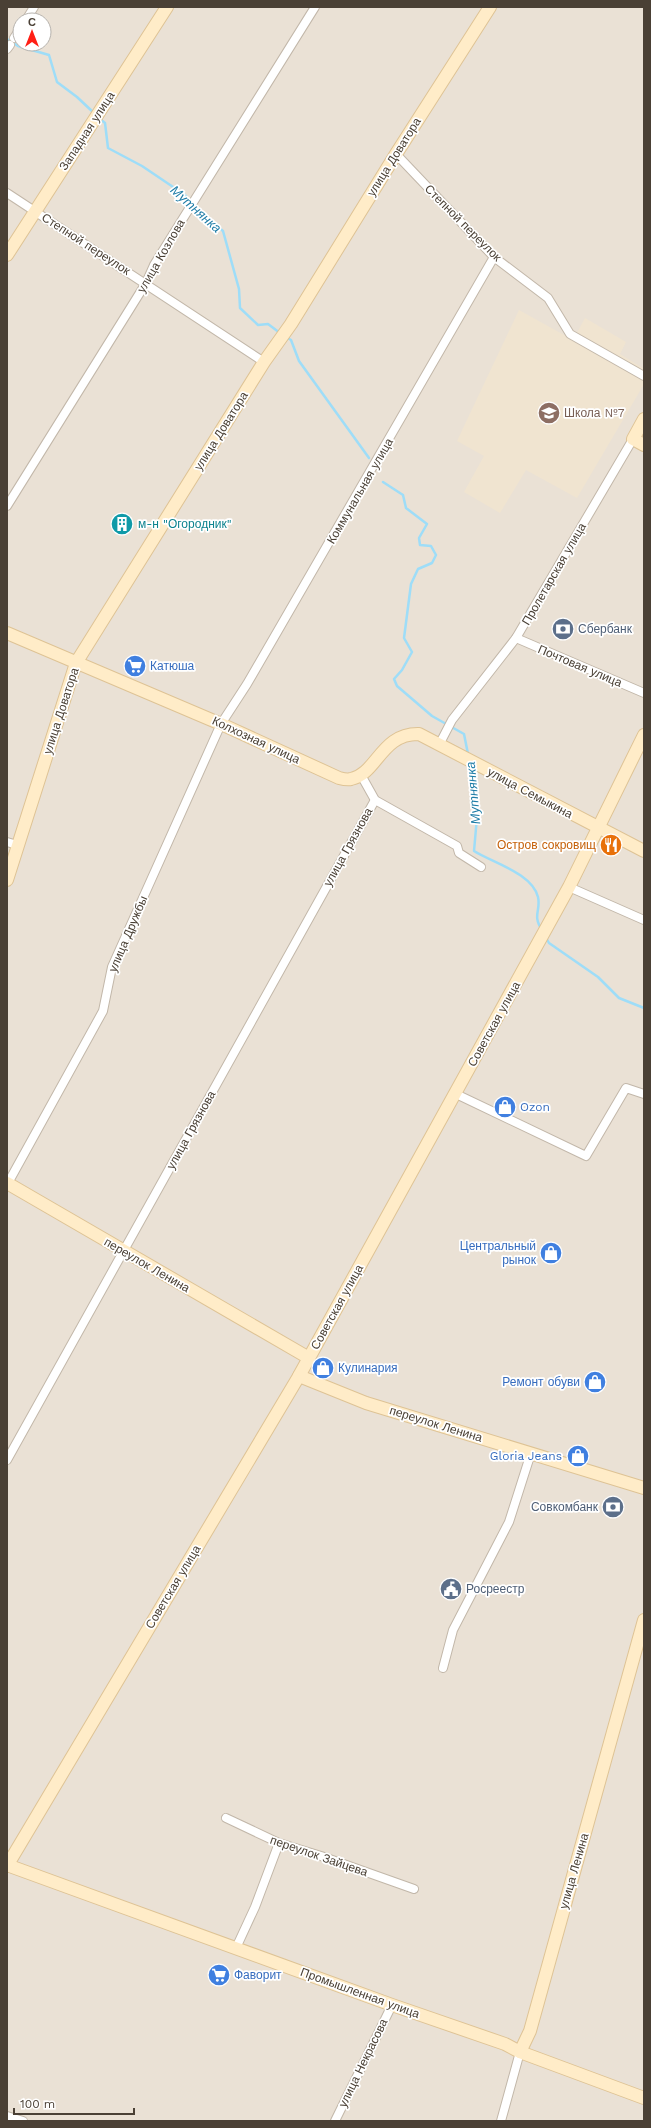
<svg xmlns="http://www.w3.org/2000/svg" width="651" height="2128" font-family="'Work Sans',sans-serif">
  <rect width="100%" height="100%" fill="#f5f0e8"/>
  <!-- residential -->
  <path fill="#eae1d5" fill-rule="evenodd" d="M7 7H644V2121H7ZM20 20H44V44H20Z"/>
  <!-- education -->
  <path fill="#f0e4d0" d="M519 310 573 340 585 318 626 342 620 354 644 369V384L577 498 526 470 500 513 464 492 484 456 457 441Z"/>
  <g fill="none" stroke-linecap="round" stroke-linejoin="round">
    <!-- stream -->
    <g stroke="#9eddf8" stroke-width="2.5">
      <path d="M7 39 18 46 49 55 57 82 77 97 94 113"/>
      <path d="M99 118 105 123 108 148 142 166 185 195 195 209 223 231 239 289 240 308 258 325 268 324 280 333"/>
      <path d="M286 337 291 340 299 361 369 458"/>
      <path d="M383 482 403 495 406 508 427 524 419 538 420 545 431 546 436 555 432 563 418 569 411 584 404 638 412 652 402 670 394 679 397 686 432 716 464 734 468 754"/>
      <path d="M472 767 477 817 474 851C493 863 532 873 538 897 541 911 532 915 542 930"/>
      <path d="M545 936 549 943 598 977 619 998 644 1008"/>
    </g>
    <!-- street casing -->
    <g stroke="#c2b7a9" stroke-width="10">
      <g id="street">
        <path d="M26 20 34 7"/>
        <path d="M14 38 20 29"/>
        <path d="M7 49 10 45"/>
        <path d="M396 154 494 257 548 298 570 334 644 376"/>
        <path d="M7 193 264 362"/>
        <path d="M7 506 146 283 154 265 315 7"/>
        <path d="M516 638 644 693"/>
        <path d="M439 745 452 720 516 638 633 439"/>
        <path d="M361 775 375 800 457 846 459 853 481 867"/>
        <path d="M7 842 17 845"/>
        <path d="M569 887 644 920"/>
        <path d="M456 1094 586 1156 626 1088 644 1094"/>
        <path d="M8 1183 103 1011 112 967 221 724 247 684 494 257"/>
        <path d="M7 1460 375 800"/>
        <path d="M443 1668 453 1630 509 1522 531 1453"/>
        <path d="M226 1818 279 1843 321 1856 414 1889"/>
        <path d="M236 1948 255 1907 279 1843"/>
        <path d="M7 2116 23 2121"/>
        <path d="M335 2121 392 2005"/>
        <path d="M501 2121 520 2052"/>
      </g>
    </g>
    <!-- secondary casing -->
    <g stroke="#dec395" stroke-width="14">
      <g id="secondary">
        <path d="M7 255 167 7"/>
        <path d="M644 419 633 439 644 445"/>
        <path d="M7 633 221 724 339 778C343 779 348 780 351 779 377 774 381 733 419 734L644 851"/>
        <path d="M7 880 76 663 264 362 291 324 396 154 490 7"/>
        <path d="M7 1183 309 1358"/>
        <path d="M299 1376 366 1403 644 1488"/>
        <path d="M7 1865 392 2005 505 2044 520 2052 644 2098"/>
        <path d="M7 1866 299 1376 569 887 644 735"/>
        <path d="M520 2052 530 2031 644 1620"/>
      </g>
    </g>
    <!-- street -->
    <use href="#street" stroke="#fff" stroke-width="8"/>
    <!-- secondary -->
    <use href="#secondary" stroke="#ffecc8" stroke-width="12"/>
  </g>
  <!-- icons -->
  <defs>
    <g id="school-disc" transform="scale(1.15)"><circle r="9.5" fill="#8d6e63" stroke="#fff"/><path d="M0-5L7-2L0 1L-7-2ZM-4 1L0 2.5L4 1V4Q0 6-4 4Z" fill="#fff"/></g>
    <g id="building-disc" transform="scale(1.15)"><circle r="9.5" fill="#0f9aa8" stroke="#fff"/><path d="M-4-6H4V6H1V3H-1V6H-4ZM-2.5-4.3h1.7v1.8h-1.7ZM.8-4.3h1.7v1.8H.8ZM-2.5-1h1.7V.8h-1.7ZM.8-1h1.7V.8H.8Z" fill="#fff"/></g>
    <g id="bank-disc" transform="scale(1.15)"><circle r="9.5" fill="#5c6f8a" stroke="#fff"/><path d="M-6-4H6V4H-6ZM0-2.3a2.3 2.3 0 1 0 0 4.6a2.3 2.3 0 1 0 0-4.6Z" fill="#fff"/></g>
    <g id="supermarket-disc" transform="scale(1.15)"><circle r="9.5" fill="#3f7fe0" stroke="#fff"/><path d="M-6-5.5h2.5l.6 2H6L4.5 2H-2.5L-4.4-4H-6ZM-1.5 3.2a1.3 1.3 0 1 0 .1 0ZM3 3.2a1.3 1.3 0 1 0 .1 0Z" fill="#fff"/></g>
    <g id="restaurant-disc" transform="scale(1.15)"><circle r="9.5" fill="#e8710a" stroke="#fff"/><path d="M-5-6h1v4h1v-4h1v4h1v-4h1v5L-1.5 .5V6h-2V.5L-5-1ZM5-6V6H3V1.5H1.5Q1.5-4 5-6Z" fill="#fff"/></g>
    <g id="shop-disc" transform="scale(1.15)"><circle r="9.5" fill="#3f7fe0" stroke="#fff"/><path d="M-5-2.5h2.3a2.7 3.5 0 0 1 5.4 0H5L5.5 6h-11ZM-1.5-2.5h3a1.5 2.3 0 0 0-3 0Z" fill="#fff"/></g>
    <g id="civic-disc" transform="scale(1.15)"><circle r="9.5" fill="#5c6f8a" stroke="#fff"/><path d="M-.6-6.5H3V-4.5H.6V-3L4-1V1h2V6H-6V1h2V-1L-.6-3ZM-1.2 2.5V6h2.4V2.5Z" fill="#fff"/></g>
  </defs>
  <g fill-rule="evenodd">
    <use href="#school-disc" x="549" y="413"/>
    <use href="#building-disc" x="122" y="524"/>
    <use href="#bank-disc" x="563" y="629"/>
    <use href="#supermarket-disc" x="135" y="666"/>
    <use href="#restaurant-disc" x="611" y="845"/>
    <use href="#shop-disc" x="505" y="1107"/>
    <use href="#shop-disc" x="551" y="1253"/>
    <use href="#shop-disc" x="323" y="1368"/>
    <use href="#shop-disc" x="595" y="1382"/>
    <use href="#shop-disc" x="578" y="1456"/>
    <use href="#bank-disc" x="613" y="1507"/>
    <use href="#civic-disc" x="451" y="1589"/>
    <use href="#supermarket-disc" x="219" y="1975"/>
  </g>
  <g text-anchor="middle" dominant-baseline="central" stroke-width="3.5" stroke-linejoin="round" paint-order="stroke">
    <!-- street labels -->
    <g font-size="12" fill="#4a4035" stroke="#fff">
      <text transform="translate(87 131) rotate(-57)">Западная улица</text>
      <text transform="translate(394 157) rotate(-58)">улица Доватора</text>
      <text transform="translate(463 223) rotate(45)">Степной переулок</text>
      <text transform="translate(86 244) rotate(33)">Степной переулок</text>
      <text transform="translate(161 256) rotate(-60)">улица Козлова</text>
      <text transform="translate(221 431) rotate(-58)">улица Доватора</text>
      <text transform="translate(360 491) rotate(-60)">Коммунальная улица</text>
      <text transform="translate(554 574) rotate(-60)">Пролетарская улица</text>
      <text transform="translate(580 666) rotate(23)">Почтовая улица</text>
      <text transform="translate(61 711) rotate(-72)">улица Доватора</text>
      <text transform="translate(256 740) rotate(25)">Колхозная улица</text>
      <text transform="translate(530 793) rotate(28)">улица Семыкина</text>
      <text transform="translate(348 847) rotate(-61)">улица Грязнова</text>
      <text transform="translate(128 934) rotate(-67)">улица Дружбы</text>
      <text transform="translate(494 1024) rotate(-61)">Советская улица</text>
      <text transform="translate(191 1130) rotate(-61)">улица Грязнова</text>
      <text transform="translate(147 1265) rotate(30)">переулок Ленина</text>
      <text transform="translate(337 1307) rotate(-61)">Советская улица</text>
      <text transform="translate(436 1424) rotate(17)">переулок Ленина</text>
      <text transform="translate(173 1587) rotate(-59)">Советская улица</text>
      <text transform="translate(319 1856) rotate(19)">переулок Зайцева</text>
      <text transform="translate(574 1871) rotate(-74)">улица Ленина</text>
      <text transform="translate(360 1993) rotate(20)">Промышленная улица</text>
      <text transform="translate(363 2063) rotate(-64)">улица Некрасова</text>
    </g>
    <!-- education labels -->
    <g font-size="12" fill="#785e54" stroke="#fff" text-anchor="start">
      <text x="564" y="413">Школа №7</text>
    </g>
    <!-- culture labels -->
    <g font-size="12" fill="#0d838f" stroke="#fff" text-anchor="start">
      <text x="138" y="524">м-н "Огородник"</text>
    </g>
    <!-- service labels -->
    <g font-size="12" fill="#4e5e75" stroke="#fff" text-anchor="start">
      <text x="578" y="629">Сбербанк</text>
      <text x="598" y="1507" text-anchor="end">Совкомбанк</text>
      <text x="466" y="1589">Росреестр</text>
    </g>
    <!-- shop labels -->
    <g font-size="12" fill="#366cbe" stroke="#fff" text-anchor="start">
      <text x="150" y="666">Катюша</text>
      <text x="520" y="1107">Ozon</text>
      <text x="536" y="1246" text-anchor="end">Центральный<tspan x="536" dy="14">рынок</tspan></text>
      <text x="338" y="1368">Кулинария</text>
      <text x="580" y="1382" text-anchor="end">Ремонт обуви</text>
      <text x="562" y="1456" text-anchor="end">Gloria Jeans</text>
      <text x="234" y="1975">Фаворит</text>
    </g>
    <!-- food labels -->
    <g font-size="12" fill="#c56008" stroke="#fff" text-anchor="end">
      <text x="596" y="845">Остров сокровищ</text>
    </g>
    <!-- water labels -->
    <g font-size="13" font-style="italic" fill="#1f7da7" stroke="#fff">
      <text transform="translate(196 209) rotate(42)">Мутнянка</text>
      <text transform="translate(473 793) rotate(-95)">Мутнянка</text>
    </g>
  </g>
  <!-- border -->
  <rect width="651" height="2128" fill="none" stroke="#4a4035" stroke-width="16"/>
  <!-- north arrow -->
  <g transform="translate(32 32)"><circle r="19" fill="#ffffff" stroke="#b7b3ae"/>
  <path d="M0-3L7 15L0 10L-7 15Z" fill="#ff1f15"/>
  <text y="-6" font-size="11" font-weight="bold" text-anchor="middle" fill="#4a4035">С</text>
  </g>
  <!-- scale -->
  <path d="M14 2108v6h120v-6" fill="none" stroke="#4a4035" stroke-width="2"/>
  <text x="20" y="2108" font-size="12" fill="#4a4035" stroke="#ffffff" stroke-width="3" paint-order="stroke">100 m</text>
</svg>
